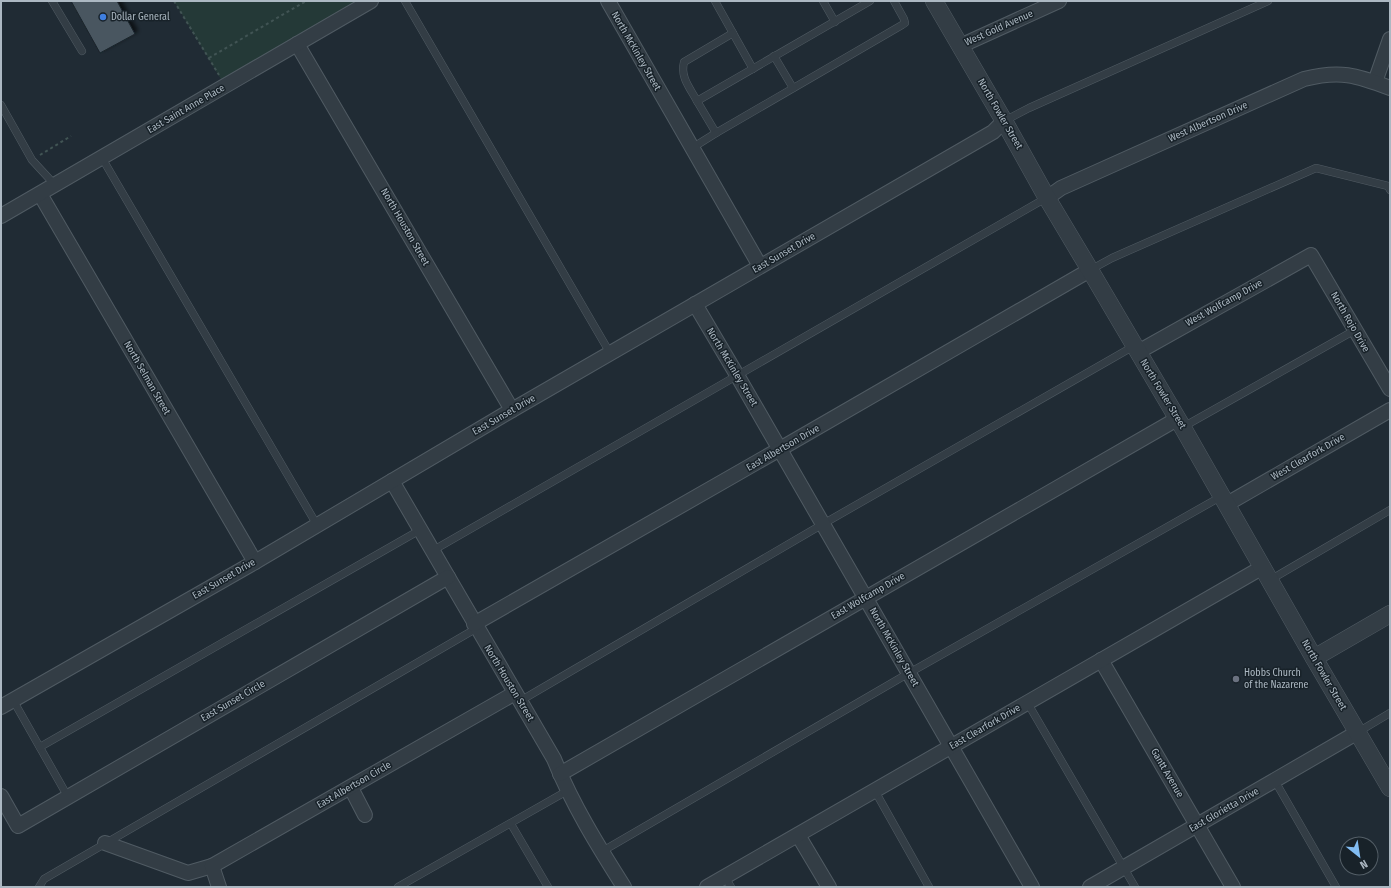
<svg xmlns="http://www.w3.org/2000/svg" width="1391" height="888" font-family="'Fira Sans Condensed',sans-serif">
  <defs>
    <filter id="shadow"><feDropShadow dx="3" dy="-3" stdDeviation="2" flood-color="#0009"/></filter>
  </defs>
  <rect width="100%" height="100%" fill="#202b34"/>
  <!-- green -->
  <path fill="#243937" d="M174 1H356L222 81Z"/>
  <!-- building -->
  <path fill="#485660" stroke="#1a242b" filter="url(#shadow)" d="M71 1H117L135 34 100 53Z"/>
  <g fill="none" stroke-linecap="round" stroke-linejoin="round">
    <!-- service casing -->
    <g stroke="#505b63" stroke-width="8">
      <g id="service">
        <path d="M52 1 82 51"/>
        <path d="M405 1 610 353"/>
        <path d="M715 1 753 69"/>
        <path d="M823 1 835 22"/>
        <path d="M870 1 697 101 716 133 902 25 905 23 904 19 894 1"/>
        <path d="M774 56 793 88"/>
        <path d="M697 101C690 88 680 77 684 62L733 33"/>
        <path d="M1 105 32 160 55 185"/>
        <path d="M1004 121 1029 108 1268 1"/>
        <path d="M692 148 716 133"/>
        <path d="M102 158 317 525"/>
        <path d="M1090 270 1112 258 1316 168 1388 186 1390 190"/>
        <path d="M1183 427 1355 330"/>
        <path d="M432 551 1046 198"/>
        <path d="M1270 580 1390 510"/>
        <path d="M13 700 68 797"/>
        <path d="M520 701 823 524 1134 346"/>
        <path d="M1027 702 1135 887"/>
        <path d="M1358 732 1390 713"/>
        <path d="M40 747 420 530"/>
        <path d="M1275 781 1336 887"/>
        <path d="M875 791 929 887"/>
        <path d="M511 824 548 887"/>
        <path d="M601 852 909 673 1222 496"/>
        <path d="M725 877 731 887"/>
        <path d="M39 887 44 879 477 628"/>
        <path d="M398 887 567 791"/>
      </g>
    </g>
    <!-- minor casing -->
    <g stroke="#505b63" stroke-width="16">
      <g id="minor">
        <path d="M608 1 760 266"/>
        <path d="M297 44 512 410"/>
        <path d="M960 46 1059 1"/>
        <path d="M1375 82 1390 39"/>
        <path d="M40 194 255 562"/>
        <path d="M1047 198 1061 188 1304 79C1340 70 1356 75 1390 88"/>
        <path d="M1 216 371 1"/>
        <path d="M695 304 737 375 1032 887"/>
        <path d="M1138 352 1311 255 1390 389"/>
        <path d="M392 481 554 759C572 804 598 846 624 887"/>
        <path d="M1227 504 1390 410"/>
        <path d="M474 624 780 449 1090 270"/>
        <path d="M1101 660 1233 887"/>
        <path d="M1 707 255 562 512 410 993 132 1004 121"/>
        <path d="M560 774 1177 419"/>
        <path d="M351 788 365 815"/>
        <path d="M1 796 18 826 448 577"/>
        <path d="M798 835 829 887"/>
        <path d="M105 843 188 873 212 866"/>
        <path d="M219 887 212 866 515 693"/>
        <path d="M707 887 1263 567"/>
        <path d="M1090 887 1358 732"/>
      </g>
    </g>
    <!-- tertiary casing -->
    <g stroke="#505b63" stroke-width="18">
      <g id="tertiary">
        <path d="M934 1 1004 121 1047 198 1090 270 1183 428 1314 658 1390 788"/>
        <path d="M1314 658 1390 614"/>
      </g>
    </g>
    <!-- path -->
    <g stroke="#415454" stroke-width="2" stroke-dasharray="3 3" stroke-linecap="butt">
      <path d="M174 1 219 75"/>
      <path d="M209 58 306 1"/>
      <path d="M40 155 71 136"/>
    </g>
    <!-- service -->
    <use href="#service" stroke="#333d45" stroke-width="7"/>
    <!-- minor -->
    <use href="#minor" stroke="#333d45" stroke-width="14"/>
    <!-- tertiary -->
    <use href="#tertiary" stroke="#333d45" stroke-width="17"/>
  </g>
  <!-- markers -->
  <circle fill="#3f7fe0" stroke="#182229" stroke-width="1.5" cx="103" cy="17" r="4"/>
  <circle fill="#6b7280" stroke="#182229" stroke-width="1.5" cx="1236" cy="679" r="4"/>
  <g text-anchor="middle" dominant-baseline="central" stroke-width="3" stroke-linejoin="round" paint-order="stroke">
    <!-- poi labels -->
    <g font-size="10" fill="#acb8c2" stroke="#182229" text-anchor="start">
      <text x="111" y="17">Dollar General</text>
      <text x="1244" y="673">Hobbs Church<tspan x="1244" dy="12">of the Nazarene</tspan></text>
    </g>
    <!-- street labels -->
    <g font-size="10" fill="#acb8c2" stroke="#182229">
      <text transform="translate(999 28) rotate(-24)">West Gold Avenue</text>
      <text transform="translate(636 51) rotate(60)">North McKinley Street</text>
      <text transform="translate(186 109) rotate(-30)">East Saint Anne Place</text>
      <text transform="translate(1000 114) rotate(60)">North Fowler Street</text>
      <text transform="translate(1208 122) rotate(-24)">West Albertson Drive</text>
      <text transform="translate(405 227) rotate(60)">North Houston Street</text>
      <text transform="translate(784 253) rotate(-30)">East Sunset Drive</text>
      <text transform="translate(1224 303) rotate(-29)">West Wolfcamp Drive</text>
      <text transform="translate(1350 322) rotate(60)">North Rojo Drive</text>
      <text transform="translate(732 367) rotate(59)">North McKinley Street</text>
      <text transform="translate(147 378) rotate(60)">North Selman Street</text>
      <text transform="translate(1163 394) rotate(59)">North Fowler Street</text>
      <text transform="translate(504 415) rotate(-30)">East Sunset Drive</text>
      <text transform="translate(783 448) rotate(-30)">East Albertson Drive</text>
      <text transform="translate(1308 457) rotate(-30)">West Clearfork Drive</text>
      <text transform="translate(224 579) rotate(-30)">East Sunset Drive</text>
      <text transform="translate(868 596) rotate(-30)">East Wolfcamp Drive</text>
      <text transform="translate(894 647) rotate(60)">North McKinley Street</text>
      <text transform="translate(1324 675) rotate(60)">North Fowler Street</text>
      <text transform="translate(509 683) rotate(59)">North Houston Street</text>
      <text transform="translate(233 701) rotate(-30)">East Sunset Circle</text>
      <text transform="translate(985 727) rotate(-30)">East Clearfork Drive</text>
      <text transform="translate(1167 773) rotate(60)">Gantt Avenue</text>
      <text transform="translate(354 785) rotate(-30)">East Albertson Circle</text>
      <text transform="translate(1224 810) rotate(-30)">East Glorietta Drive</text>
    </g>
  </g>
  <!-- border -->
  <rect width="1391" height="888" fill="none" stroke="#acb8c2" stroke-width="4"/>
  <!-- north arrow -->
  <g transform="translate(1359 856) rotate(150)"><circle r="19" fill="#182229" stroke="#535e66"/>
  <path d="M0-3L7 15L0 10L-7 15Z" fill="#81bcf2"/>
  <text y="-6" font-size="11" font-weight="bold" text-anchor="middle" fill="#acb8c2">N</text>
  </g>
</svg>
